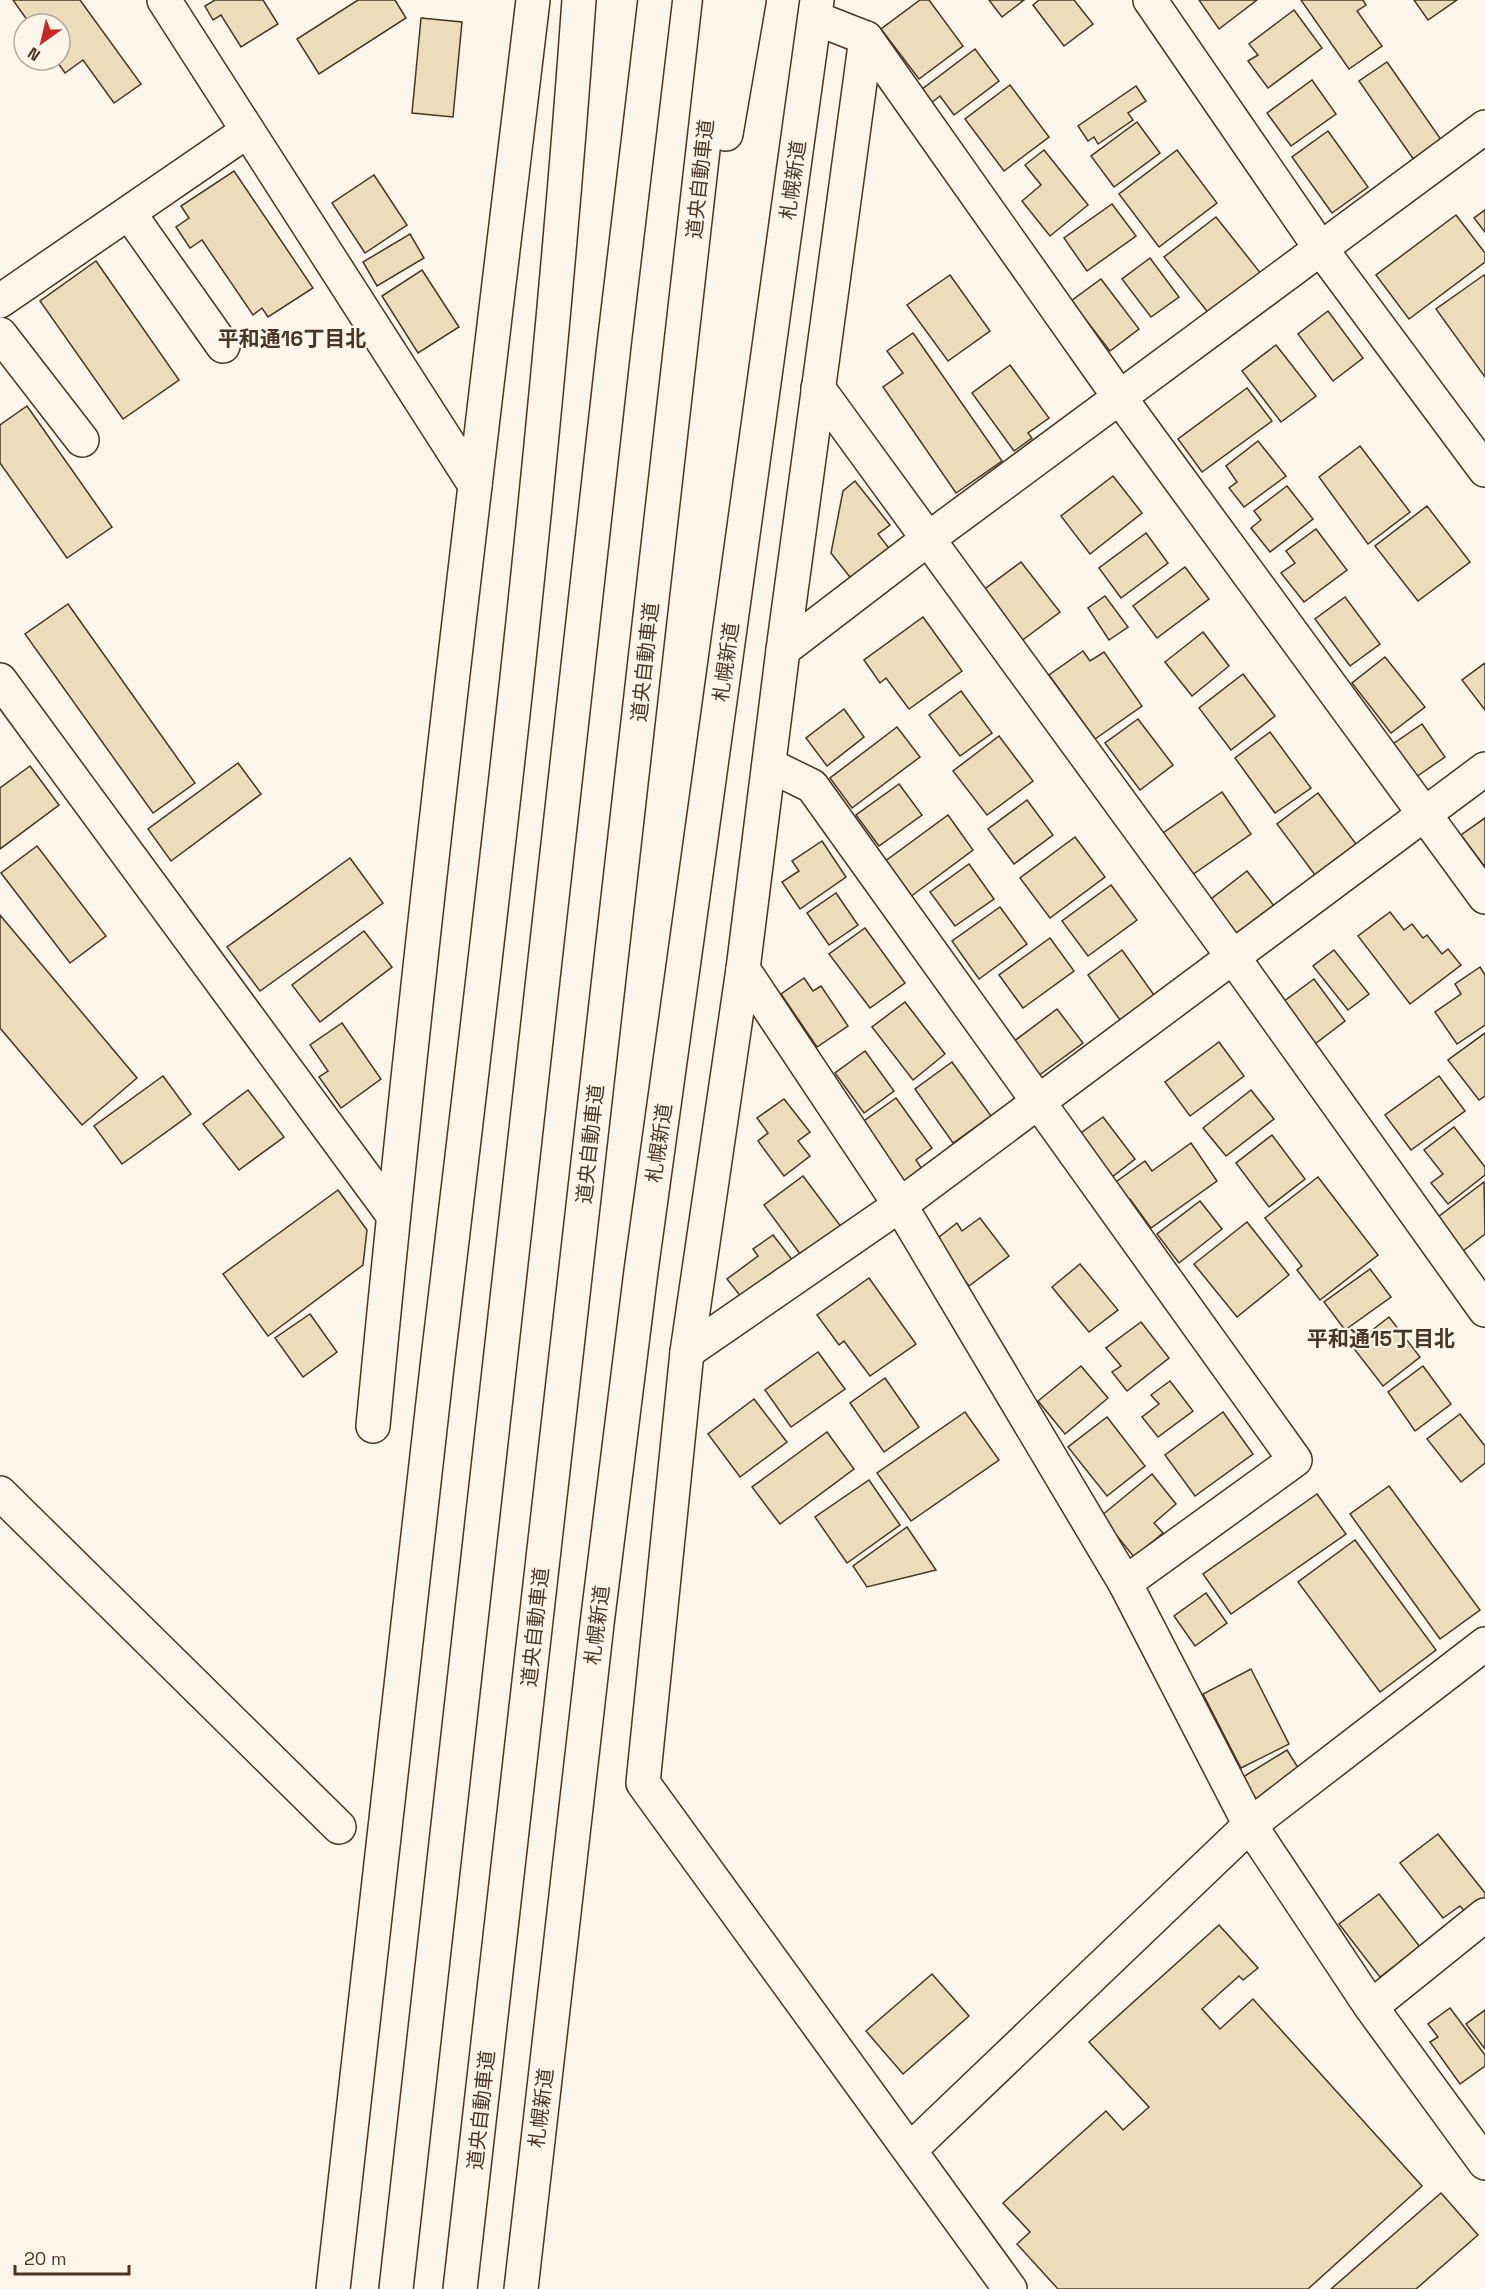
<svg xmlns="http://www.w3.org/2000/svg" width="1485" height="2289" font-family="'Space Grotesk','Noto Sans JP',sans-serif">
  <rect width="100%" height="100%" fill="#fbf6e9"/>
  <!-- building -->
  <g fill="#ecdcbc" stroke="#4a3520" stroke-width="1.5">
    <path d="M13 0H80L141 84 114 103 83 60 65 73 56 60H60V24H30Z"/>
    <path d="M215 0H263L278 24 241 47 221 15 213 20 205 6Z"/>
    <path d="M358 0H395L406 18 319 74 297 39Z"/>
    <path d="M920 0H929L963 46 919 79 881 29Z"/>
    <path d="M989 0H1024L1002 17Z"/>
    <path d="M1039 0H1074L1093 24 1064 46 1033 5Z"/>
    <path d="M1199 0H1257L1219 29Z"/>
    <path d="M1301 0H1363L1366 5 1357 11 1382 46 1349 69Z"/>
    <path d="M1414 0H1457L1428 20Z"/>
    <path d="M1294 10 1322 48 1268 88 1248 61 1258 55 1249 44Z"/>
    <path d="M421 18 462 22 453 117 412 113Z"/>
    <path d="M975 49 999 81 954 115 940 96 931 103 921 90Z"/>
    <path d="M1387 62 1442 141 1414 160 1359 81Z"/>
    <path d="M1312 80 1336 114 1291 146 1267 113Z"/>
    <path d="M1010 85 1049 137 1004 171 965 119Z"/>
    <path d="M1136 86 1146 101 1128 113 1133 120 1098 144 1094 137 1088 141 1078 126Z"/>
    <path d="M1137 122 1160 153 1114 187 1091 156Z"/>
    <path d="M1328 131 1368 187 1332 213 1292 157Z"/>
    <path d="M1044 150 1088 205 1050 236 1022 201 1041 185 1025 165Z"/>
    <path d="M1177 150 1217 203 1159 247 1119 194Z"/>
    <path d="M234 171 313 288 268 317 262 308 253 315 202 240 190 248 176 227 189 218 181 206Z"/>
    <path d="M374 175 407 225 365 253 332 203Z"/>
    <path d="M1112 204 1136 236 1087 271 1064 238Z"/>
    <path d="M1485 210V232L1474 218Z"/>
    <path d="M1456 215 1485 253V262L1409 319 1376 275Z"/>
    <path d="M1216 217 1262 275 1210 315 1164 257Z"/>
    <path d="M410 234 424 258 377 286 363 262Z"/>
    <path d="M1150 258 1179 297 1151 317 1122 279Z"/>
    <path d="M96 261 179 380 123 419 40 301Z"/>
    <path d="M422 270 459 327 418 353 382 296Z"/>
    <path d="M950 275 990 331 948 361 907 305Z"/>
    <path d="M1484 275 1485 277V377L1436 309Z"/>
    <path d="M1101 279 1139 329 1110 351 1071 301Z"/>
    <path d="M1328 311 1363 358 1333 381 1298 334Z"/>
    <path d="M913 333 1002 461 956 493 883 387 903 373 887 351Z"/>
    <path d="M1276 345 1316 396 1281 422 1242 371Z"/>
    <path d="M1010 365 1049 418 1028 433 1032 438 1014 451 972 393Z"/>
    <path d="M1247 388 1272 421 1202 472 1178 439Z"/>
    <path d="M27 406 112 527 67 558 0 463V425Z"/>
    <path d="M1258 441 1286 476 1244 507 1229 488 1237 482 1226 466Z"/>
    <path d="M1360 446 1410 512 1368 544 1319 477Z"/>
    <path d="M1113 476 1142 513 1090 554 1061 516Z"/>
    <path d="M855 481 890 525 878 534 895 556 857 586 831 553 843 491Z"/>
    <path d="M1287 486 1313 519 1270 552 1251 528 1261 520 1254 511Z"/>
    <path d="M1427 506 1470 562 1418 601 1375 546Z"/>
    <path d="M1316 529 1347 570 1304 602 1281 573 1295 563 1286 551Z"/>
    <path d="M1146 533 1168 563 1121 598 1099 568Z"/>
    <path d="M1021 562 1060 612 1020 642 982 591Z"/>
    <path d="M1185 567 1209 599 1157 638 1133 606Z"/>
    <path d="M1105 596 1128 627 1109 640 1088 608Z"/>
    <path d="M1345 597 1380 644 1350 666 1315 619Z"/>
    <path d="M68 604 195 783 153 813 25 634Z"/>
    <path d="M923 617 962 671 909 709 886 678 880 683 864 660Z"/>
    <path d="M1203 632 1229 666 1192 696 1165 662Z"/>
    <path d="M1083 651 1090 661 1104 652 1142 706 1095 739 1049 675Z"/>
    <path d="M1385 657 1425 707 1391 733 1352 683Z"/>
    <path d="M1485 663V710L1462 680Z"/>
    <path d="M1243 674 1275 716 1231 750 1199 708Z"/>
    <path d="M961 691 992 733 960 756 929 715Z"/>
    <path d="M844 709 864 737 827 766 806 738Z"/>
    <path d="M1138 719 1173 765 1140 790 1105 743Z"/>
    <path d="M1422 724 1445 757 1416 777 1393 744Z"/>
    <path d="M897 727 920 757 852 808 830 778Z"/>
    <path d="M1270 732 1311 788 1275 813 1235 758Z"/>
    <path d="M999 736 1033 781 987 815 953 771Z"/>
    <path d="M238 763 261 794 171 861 148 829Z"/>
    <path d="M30 766 59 805 0 849V788Z"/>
    <path d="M899 784 922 815 879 846 856 815Z"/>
    <path d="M1222 792 1251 834 1192 875 1163 833Z"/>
    <path d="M1318 793 1359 848 1318 879 1277 824Z"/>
    <path d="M1027 800 1053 835 1014 864 988 829Z"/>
    <path d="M948 815 973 850 906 900 880 865Z"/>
    <path d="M1485 818V867L1461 835Z"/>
    <path d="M1075 837 1105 877 1050 918 1020 878Z"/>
    <path d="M822 841 846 877 800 909 782 882 799 871 792 861Z"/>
    <path d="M37 846 106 936 70 963 1 873Z"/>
    <path d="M350 858 383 903 260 991 227 947Z"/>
    <path d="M969 864 994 899 955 926 930 892Z"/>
    <path d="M1247 871 1278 911 1240 939 1211 899Z"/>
    <path d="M1111 885 1137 920 1088 956 1062 921Z"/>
    <path d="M836 893 858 925 829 945 807 913Z"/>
    <path d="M1000 907 1027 944 979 979 952 941Z"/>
    <path d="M1390 912 1404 930 1412 924 1423 938 1427 935 1442 954 1448 949 1461 965 1410 1004 1358 936Z"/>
    <path d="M0 915 137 1078 82 1125 0 1028Z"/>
    <path d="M865 928 905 983 870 1008 829 954Z"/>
    <path d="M364 931 392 967 320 1022 292 985Z"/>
    <path d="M1050 938 1074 971 1023 1008 999 975Z"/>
    <path d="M1122 950 1154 995 1120 1020 1088 975Z"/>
    <path d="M1334 950 1369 994 1348 1010 1313 966Z"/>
    <path d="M1480 967 1485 975V1025L1457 1044 1435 1012 1461 994 1455 984Z"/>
    <path d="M804 978 813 991 821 986 848 1026 817 1047 781 994Z"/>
    <path d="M1314 979 1345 1021 1311 1047 1279 1005Z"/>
    <path d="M905 1002 945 1054 913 1080 872 1027Z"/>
    <path d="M1057 1009 1083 1043 1038 1076 1013 1042Z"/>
    <path d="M342 1023 381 1079 341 1108 319 1077 328 1071 310 1045Z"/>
    <path d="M1485 1033V1096L1479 1100 1448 1060Z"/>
    <path d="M1219 1042 1244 1076 1190 1116 1165 1082Z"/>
    <path d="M865 1051 894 1091 864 1113 835 1073Z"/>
    <path d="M952 1062 991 1116 953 1143 915 1089Z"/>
    <path d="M163 1076 191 1114 122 1164 94 1126Z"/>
    <path d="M1439 1076 1465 1111 1411 1150 1385 1115Z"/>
    <path d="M248 1090 284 1137 239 1170 203 1124Z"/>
    <path d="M1251 1090 1274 1119 1226 1156 1203 1128Z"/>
    <path d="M896 1098 932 1148 916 1160 924 1172 905 1185 861 1123Z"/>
    <path d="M784 1099 810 1132 798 1141 810 1156 784 1176 758 1141 768 1133 757 1118Z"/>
    <path d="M1103 1117 1135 1159 1107 1181 1074 1138Z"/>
    <path d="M1454 1127 1485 1167V1175L1448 1204 1431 1183 1443 1174 1424 1150Z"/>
    <path d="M1272 1135 1305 1179 1269 1207 1236 1163Z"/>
    <path d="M1191 1143 1217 1181 1151 1228 1130 1199 1125 1202 1113 1184 1145 1161 1152 1171Z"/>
    <path d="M803 1176 842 1228 803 1258 764 1205Z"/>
    <path d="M1318 1177 1378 1255 1320 1300 1297 1270 1302 1266 1265 1218Z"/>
    <path d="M1484 1182 1485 1234 1463 1251 1438 1217Z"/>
    <path d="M338 1190 367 1230 363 1265 268 1336 223 1274Z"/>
    <path d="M1200 1201 1222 1229 1179 1263 1157 1234Z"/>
    <path d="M980 1218 1009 1256 969 1286 934 1241 957 1223 962 1231Z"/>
    <path d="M1247 1222 1289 1275 1237 1317 1194 1264Z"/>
    <path d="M773 1235 797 1266 746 1303 727 1279 758 1256 753 1249Z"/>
    <path d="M1080 1264 1118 1310 1089 1332 1052 1287Z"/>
    <path d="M1370 1269 1391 1297 1345 1330 1324 1302Z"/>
    <path d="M869 1278 916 1344 870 1376 844 1341 839 1345 817 1315Z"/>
    <path d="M310 1314 337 1352 303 1377 275 1338Z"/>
    <path d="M1389 1317 1420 1357 1383 1386 1352 1346Z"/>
    <path d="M1141 1322 1169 1358 1127 1391 1112 1372 1121 1366 1106 1348Z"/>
    <path d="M818 1352 845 1389 791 1427 765 1390Z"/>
    <path d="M1081 1366 1108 1398 1065 1434 1038 1401Z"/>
    <path d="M1423 1366 1451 1404 1415 1431 1388 1392Z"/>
    <path d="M885 1378 919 1427 884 1452 850 1403Z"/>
    <path d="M1170 1381 1193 1411 1158 1437 1142 1417 1159 1404 1151 1395Z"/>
    <path d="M754 1399 787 1442 740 1477 708 1434Z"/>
    <path d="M965 1412 999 1460 911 1521 877 1473Z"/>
    <path d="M1223 1412 1253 1454 1195 1496 1165 1455Z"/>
    <path d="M1460 1414 1485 1446V1463L1461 1482 1427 1439Z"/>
    <path d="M1107 1417 1145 1466 1107 1496 1068 1447Z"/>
    <path d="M827 1432 854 1469 780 1524 752 1487Z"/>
    <path d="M1152 1474 1176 1504 1154 1523 1163 1533 1134 1557 1101 1516Z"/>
    <path d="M869 1480 900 1525 847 1563 815 1517Z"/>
    <path d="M1389 1486 1480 1610 1440 1639 1350 1514Z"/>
    <path d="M1317 1494 1346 1534 1231 1614 1203 1574Z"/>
    <path d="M907 1527 936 1570 867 1587 853 1566Z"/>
    <path d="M1355 1540 1436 1650 1380 1692 1298 1582Z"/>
    <path d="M1206 1593 1227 1623 1195 1646 1174 1616Z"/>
    <path d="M1251 1669 1289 1744 1241 1768 1203 1694Z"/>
    <path d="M1287 1750 1302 1774 1257 1801 1243 1777Z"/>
    <path d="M1438 1834 1485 1893V1904L1469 1916 1460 1906 1443 1918 1400 1863Z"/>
    <path d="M1379 1894 1420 1947 1380 1977 1339 1924Z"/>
    <path d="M1219 1925 1258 1968 1243 1980 1239 1976 1202 2009 1220 2029 1253 1999 1422 2186 1308 2289H1058L1017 2244 1030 2232 1003 2203 1106 2111 1123 2130 1149 2107 1089 2042Z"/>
    <path d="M932 1974 969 2016 903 2074 866 2031Z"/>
    <path d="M1450 2008 1485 2055V2066L1460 2084 1430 2042 1438 2037 1428 2024Z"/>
    <path d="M1485 2010V2049L1466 2024Z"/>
    <path d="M1441 2193 1478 2235 1416 2289H1331Z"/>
  </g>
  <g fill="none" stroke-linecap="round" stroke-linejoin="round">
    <!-- minor casing -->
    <g stroke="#4a3520" stroke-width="36">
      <g id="minor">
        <path d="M164 0 475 485"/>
        <path d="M1150 0 1321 249 1485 470"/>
        <path d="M815 18 866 38 783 650 743 969 687 1352 643 1783 1010 2289"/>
        <path d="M866 38 1120 398 1485 897"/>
        <path d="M129 213 223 346"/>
        <path d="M0 301 246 132"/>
        <path d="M0 334 82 440"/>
        <path d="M818 388 1233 957 1485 1310"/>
        <path d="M783 650 928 539 1485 127"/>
        <path d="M0 680 393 1215"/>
        <path d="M769 765 812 786 1295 1460 1125 1583"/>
        <path d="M743 969 900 1205 1125 1583 1250 1825 1371 2007 1485 2163"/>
        <path d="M687 1352 900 1205 1485 769"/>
        <path d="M373 1426C418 950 476 475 533 0"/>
        <path d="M0 1493 339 1827"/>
        <path d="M1371 2007 1485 1915"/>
        <path d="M911 2149 1250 1825 1485 1644"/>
      </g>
    </g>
    <!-- highway casing -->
    <g stroke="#4a3520" stroke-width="36">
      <g id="highway">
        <path d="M726 134 749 0"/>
        <path d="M333 2289C369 1979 402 1668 438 1358 492 906 547 454 579 0"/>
        <path d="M396 2289 614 345 655 0"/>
        <path d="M460 2289 720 0"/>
        <path d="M521 2289 597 1624 641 1271 817 0"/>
      </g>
    </g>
    <!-- minor -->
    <use href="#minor" stroke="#fbf6e9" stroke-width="33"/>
    <!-- highway -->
    <use href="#highway" stroke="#fbf6e9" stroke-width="33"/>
  </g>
  <g text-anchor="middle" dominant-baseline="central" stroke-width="4.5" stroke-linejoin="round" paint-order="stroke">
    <!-- street labels -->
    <g font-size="20" fill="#4a3520" stroke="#fbf6e9">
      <text transform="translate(700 179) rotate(-84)">道央自動車道</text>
      <text transform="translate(793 180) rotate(-82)">札幌新道</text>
      <text transform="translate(645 662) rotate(-84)">道央自動車道</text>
      <text transform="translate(726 662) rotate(-82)">札幌新道</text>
      <text transform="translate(659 1143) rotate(-82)">札幌新道</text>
      <text transform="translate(590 1144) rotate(-84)">道央自動車道</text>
      <text transform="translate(597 1625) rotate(-83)">札幌新道</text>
      <text transform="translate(535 1627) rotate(-84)">道央自動車道</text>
      <text transform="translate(541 2108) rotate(-83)">札幌新道</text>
      <text transform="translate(481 2110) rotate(-84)">道央自動車道</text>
    </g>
    <!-- neighbourhood labels -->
    <g font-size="21" font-weight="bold" fill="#4a3520" stroke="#fbf6e9">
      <text x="292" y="338">平和通16丁目北</text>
      <text x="1381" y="1338">平和通15丁目北</text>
    </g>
  </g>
  <!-- north arrow -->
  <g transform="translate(42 42) rotate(214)"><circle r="28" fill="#fbf6e9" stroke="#b4a999" stroke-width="1.5"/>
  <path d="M0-4.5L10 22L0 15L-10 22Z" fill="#c62828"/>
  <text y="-9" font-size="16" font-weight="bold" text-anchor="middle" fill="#4a3520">N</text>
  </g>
  <!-- scale -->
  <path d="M15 2265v9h114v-9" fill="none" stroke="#4a3520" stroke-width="3"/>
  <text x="24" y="2265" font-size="18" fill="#4a3520" stroke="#fbf6e9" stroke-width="4.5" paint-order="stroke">20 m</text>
</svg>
